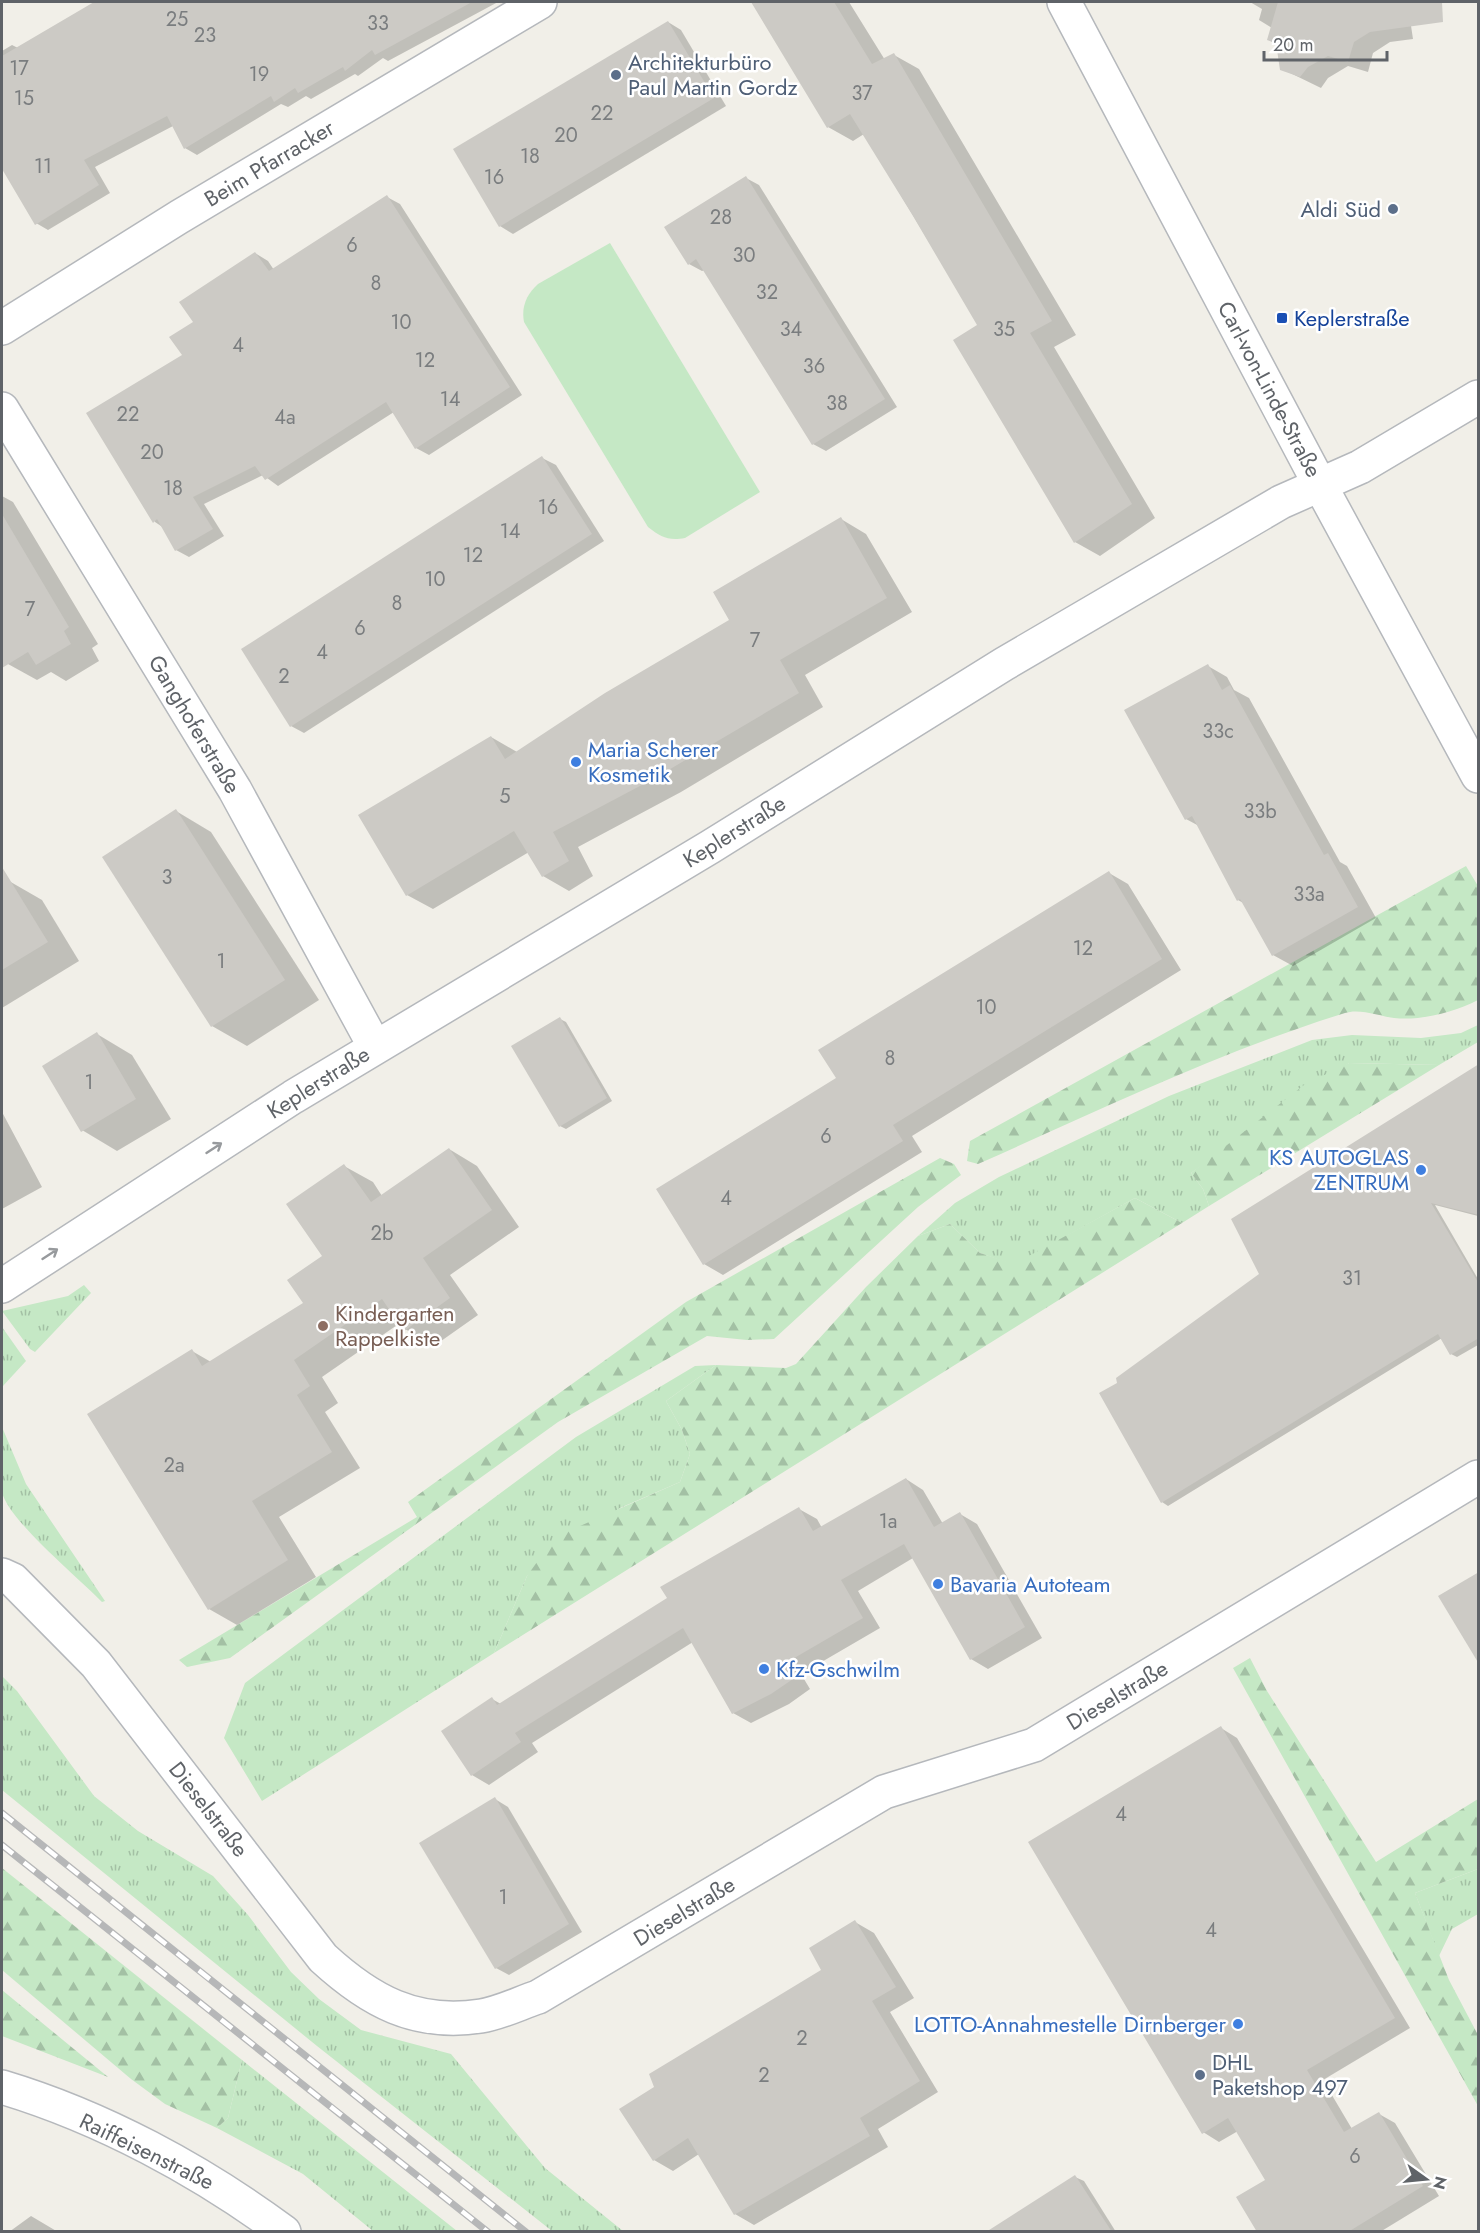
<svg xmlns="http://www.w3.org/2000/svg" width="1480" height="2233" font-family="Jost,sans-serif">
  <defs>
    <pattern id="grass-tufts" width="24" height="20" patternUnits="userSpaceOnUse" patternTransform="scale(1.5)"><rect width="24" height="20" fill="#c5e8c5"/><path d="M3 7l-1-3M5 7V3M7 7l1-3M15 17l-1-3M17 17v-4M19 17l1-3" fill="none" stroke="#a3c0a4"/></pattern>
    <pattern id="forest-firs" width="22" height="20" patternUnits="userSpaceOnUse" patternTransform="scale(1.5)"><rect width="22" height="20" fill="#c5e8c5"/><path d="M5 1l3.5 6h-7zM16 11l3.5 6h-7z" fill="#a3c0a4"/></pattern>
  </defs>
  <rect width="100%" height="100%" fill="#f1efe8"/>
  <!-- grass -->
  <g fill="url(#grass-tufts)">
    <path d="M1478 1025V1042L1439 1065 1349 1063 1191 1173 1203 1189 1209 1206 1182 1223 1135 1198 1014 1265 980 1253 950 1224 918 1236 955 1203 999 1177 1169 1096 1312 1040 1352 1035 1421 1038 1461 1033Z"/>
    <path d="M84 1285 91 1293 35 1352 30 1349 2 1311 68 1296Z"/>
    <path d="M2 1327 26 1361 2 1387Z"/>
    <path d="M716 1365 666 1401 682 1430 690 1454 680 1482 620 1508 527 1576 494 1653 262 1801 224 1738 245 1683 576 1437 695 1366Z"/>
    <path d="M2 1427 26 1484 105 1601 102 1602C79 1578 8 1520 2 1492 0 1473 1 1447 2 1427Z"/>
    <path d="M2 1676 17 1691 94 1796 138 1831 213 1876 248 1915 291 1972 319 1999 361 2030 451 2054 545 2168 623 2231H552L317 2046 2 1790Z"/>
    <path d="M1478 1869V1914L1452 1929 1439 1956 1415 1893Z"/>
    <path d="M242 2060 457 2231H373L303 2174 217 2128 228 2118Z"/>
  </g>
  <!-- forest -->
  <g fill="url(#forest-firs)">
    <path d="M1466 866 1478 886V1000C1455 1012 1421 1021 1394 1018 1380 1016 1359 1008 1345 1013 1219 1052 1098 1111 978 1164L967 1161 970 1141Z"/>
    <path d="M1349 1063 1439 1065 1209 1206 1203 1189 1191 1173 1304 1085Z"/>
    <path d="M940 1158 954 1164 961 1175 918 1207 774 1339 747 1340 707 1336 558 1422 230 1658 187 1667 179 1660 417 1517 408 1502 686 1302Z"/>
    <path d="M1135 1198 1182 1223 494 1653 527 1576 555 1537 680 1482 690 1454 682 1430 666 1401 716 1365 786 1368 796 1364 866 1287 918 1236 950 1224 980 1253 1014 1264Z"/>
    <path d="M1250 1658 1267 1691 1376 1862 1478 1799V1869L1415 1893 1449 1980 1478 2035V2106L1233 1668Z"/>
    <path d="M2 1868 242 2060 228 2118 217 2128 165 2104 131 2079 2 1970Z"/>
    <path d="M2 1990 108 2077 2 2036Z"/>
  </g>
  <!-- park -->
  <path fill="#c5e8c5" d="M610 243 760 492 685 538C668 541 661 537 648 527L524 322C521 306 527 294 538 284Z"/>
  <!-- shadow -->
  <g fill="#0003">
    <path d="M97 2H498L388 61 383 58 358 76 355 74 311 99 306 96 288 107 281 104 197 155 185 148 173 126 95 167 110 193 48 230 36 223 2 165V51L12 45 18 48Z"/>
    <path d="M752 2H849L885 60 894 55 919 69 1076 335 1054 347 1155 518 1100 556 1075 542 979 325 864 134 853 141 828 127Z"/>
    <path d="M1250 2H1392L1391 6 1410 19 1413 39 1390 42 1373 53 1368 72 1348 66 1328 78 1321 88 1282 69 1277 45 1269 40 1272 28 1259 20 1262 9Z"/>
    <path d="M668 22 681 30 726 106 513 234 500 226Z"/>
    <path d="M746 178 759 185 897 407 826 451 813 444 705 270 702 271 689 264Z"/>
    <path d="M387 197 400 204 522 395 429 455 416 448 394 412 278 486 263 475 204 504 224 536 189 557 176 550 164 528 155 522 88 414 184 356 195 322 255 253 268 261 274 270Z"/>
    <path d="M542 458 556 465 604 541 304 733 291 726Z"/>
    <path d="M2 496 13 502 98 644 92 648 99 661 66 681 51 672 37 680 8 664 2 653Z"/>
    <path d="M841 519 866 534 912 612 805 675 823 707 681 792 578 847 593 876 569 891 543 876 529 852 433 909 407 895 491 737 517 752 731 620Z"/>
    <path d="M1208 666 1227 677 1234 690 1249 698 1340 862 1347 866 1376 918 1293 966 1273 955 1245 904 1238 900 1199 826 1186 819Z"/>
    <path d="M176 811 211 832 319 1000 247 1046 212 1026Z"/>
    <path d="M1109 873 1128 884 1181 970 912 1136 922 1152 723 1275 704 1264 838 1078Z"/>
    <path d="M9 881 42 900 79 961 2 1008V886Z"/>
    <path d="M560 1019 566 1022 612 1101 566 1129 560 1126Z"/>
    <path d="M97 1034 132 1055 171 1119 117 1151 82 1130Z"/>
    <path d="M1478 1066V1216L1435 1205 1478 1279V1345L1457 1357 1451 1354 1442 1338 1168 1506 1162 1502 1119 1383 1260 1275Z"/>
    <path d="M2 1112 42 1187 2 1209Z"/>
    <path d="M449 1149 477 1166 519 1227 450 1275 478 1315 434 1346 405 1329 400 1323 322 1377 338 1403 325 1412 360 1468 279 1517 316 1577 237 1625 209 1609 192 1351 211 1362 305 1304 324 1256 344 1166 373 1182 382 1196Z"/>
    <path d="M906 1479 923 1490 943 1524 960 1514 977 1524 1042 1638 988 1669 971 1659 913 1558 858 1591 880 1628 801 1674 810 1689 789 1704 751 1723 733 1713 693 1642 532 1743 538 1752 489 1785 472 1775 492 1699 501 1704 669 1599 799 1509 817 1519 822 1528Z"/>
    <path d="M1221 1728 1237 1738 1410 2028 1323 2080 1352 2129 1379 2114 1395 2123 1439 2196 1380 2232H1259L1267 2180 1238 2131 1219 2142 1203 2132Z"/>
    <path d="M495 1799 508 1807 582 1932 509 1975 496 1968Z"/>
    <path d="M855 1922 874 1933 914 1998 890 2012 938 2092 878 2129 888 2147 754 2225 735 2214 699 2154 673 2171 654 2160 656 2087 824 1970Z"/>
    <path d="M1075 2177 1084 2181 1116 2232H989Z"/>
    <path d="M31 2216 58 2232H9Z"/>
  </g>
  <!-- building -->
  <g fill="#cccac5">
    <path d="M94 2H472L375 55 372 50 345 71 343 67 298 93 295 88 274 102 271 96 184 149 167 116 84 160 99 185 35 225 2 169V56Z"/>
    <path d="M751 2H834L872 64 894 53 1052 321 1030 333 1132 504 1074 543 953 340 977 325 913 216 850 114 827 128Z"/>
    <path d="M1278 2H1442L1443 22 1370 32 1354 42 1348 62 1328 56 1308 67 1300 77 1280 70 1276 43 1267 40Z"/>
    <path d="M668 21 714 98 499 227 453 149Z"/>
    <path d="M746 176 885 399 812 445 696 259 688 265 664 227Z"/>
    <path d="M387 195 510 387 415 449 386 402 265 480 255 466 193 497 213 529 175 551 157 519 153 523 86 413 182 355 169 337 193 322 179 302 255 252 269 271Z"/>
    <path d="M542 456 592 534 290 727 241 649Z"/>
    <path d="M2 514 69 627 64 631 71 644 36 665 28 652 2 668Z"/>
    <path d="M841 517 887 598 780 660 799 693 655 778 553 832 569 861 542 877 514 831 406 896 358 815 491 736 505 759 605 693 729 620 713 592Z"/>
    <path d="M1208 664 1222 690 1230 685 1324 855 1328 853 1358 907 1272 956 1240 899 1237 901 1192 816 1185 820 1124 710Z"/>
    <path d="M176 809 285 980 211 1027 102 857Z"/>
    <path d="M2 867 48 942 2 970Z"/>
    <path d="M1109 871 1162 959 893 1125 903 1141 703 1265 656 1189 836 1078 818 1050Z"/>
    <path d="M560 1017 607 1098 559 1127 511 1046Z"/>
    <path d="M97 1032 136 1099 81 1132 42 1066Z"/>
    <path d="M1479 1064V1215L1431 1203 1479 1284V1338L1450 1355 1438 1334 1161 1503 1099 1393 1117 1383 1116 1378 1259 1274 1231 1219Z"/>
    <path d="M449 1148 492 1210 423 1258 450 1298 404 1331 382 1299 294 1360 310 1386 297 1395 332 1452 252 1501 288 1560 208 1610 87 1414 192 1349 202 1366 303 1303 287 1280 322 1256 286 1204 344 1164 371 1202Z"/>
    <path d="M906 1478 934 1527 960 1512 1025 1627 970 1660 904 1544 841 1580 863 1618 784 1664 793 1679 771 1694 732 1714 683 1628 515 1733 521 1742 471 1776 441 1731 492 1697 497 1705 667 1598 660 1587 799 1507 813 1531Z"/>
    <path d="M1479 1572V1664L1438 1596Z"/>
    <path d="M1221 1726 1395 2018 1307 2070 1344 2132 1379 2112 1423 2186 1348 2232H1257L1236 2197 1265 2180 1228 2118 1202 2134 1028 1842Z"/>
    <path d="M495 1797 569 1924 495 1969 419 1843Z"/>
    <path d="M855 1920 896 1987 872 2001 920 2081 860 2118 870 2136 734 2215 688 2138 653 2161 619 2109 654 2087 649 2074 821 1970 809 1948Z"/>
    <path d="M1075 2175 1112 2232H986Z"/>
  </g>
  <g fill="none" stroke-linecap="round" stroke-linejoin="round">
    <!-- minor casing -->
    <g stroke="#b5b8bc" stroke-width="36">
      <g id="minor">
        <path d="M1064 2 1320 485 1478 776"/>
        <path d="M2 328 179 217 540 2"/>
        <path d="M2 409 235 790 375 1047"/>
        <path d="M2 1286 293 1097 710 847 1004 664 1281 502 1360 467 1478 397"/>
        <path d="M2 1575 13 1580 96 1664 323 1958C370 2001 415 2026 481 2016 500 2013 520 2003 538 1997L884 1792 1034 1745 1478 1477"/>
        <path d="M2 2087C102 2117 200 2170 284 2232"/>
      </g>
    </g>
    <!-- minor -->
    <use href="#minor" stroke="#fff" stroke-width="33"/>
    <!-- rail casing -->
    <g stroke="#b6b7b8" stroke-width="7">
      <g id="rail">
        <path d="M2 1813 526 2232"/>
        <path d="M2 1845 488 2232"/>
      </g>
    </g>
    <!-- rail -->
    <use href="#rail" stroke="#fff" stroke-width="4.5" stroke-dasharray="14" stroke-linecap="butt"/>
  </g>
  <!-- one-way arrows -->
  <defs><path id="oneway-shaft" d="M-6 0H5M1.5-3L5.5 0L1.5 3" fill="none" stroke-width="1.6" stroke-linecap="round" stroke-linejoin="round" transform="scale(1.5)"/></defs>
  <g stroke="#979a9d">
    <use href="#oneway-shaft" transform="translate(214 1148) rotate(-33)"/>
    <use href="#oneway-shaft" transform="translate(50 1254) rotate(-33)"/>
  </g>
  <!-- markers -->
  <g fill="#5c6f8a" stroke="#fff" stroke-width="2">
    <circle cx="616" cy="75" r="6"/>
    <circle cx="1393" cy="209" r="6"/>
    <circle cx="1200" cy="2075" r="6"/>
  </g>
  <rect fill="#1a4fb4" stroke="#fff" stroke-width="2" x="1276" y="312" width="12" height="12" rx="3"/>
  <g fill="#3f7fe0" stroke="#fff" stroke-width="2">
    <circle cx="576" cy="762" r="6"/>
    <circle cx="1421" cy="1170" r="6"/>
    <circle cx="938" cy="1584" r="6"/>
    <circle cx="764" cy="1669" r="6"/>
    <circle cx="1238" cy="2024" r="6"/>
  </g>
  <circle fill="#8d6e63" stroke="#fff" stroke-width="2" cx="323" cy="1326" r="6"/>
  <g text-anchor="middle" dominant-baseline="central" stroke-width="5" stroke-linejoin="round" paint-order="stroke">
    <!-- number labels -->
    <g font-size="20" fill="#7a7d7f">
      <text x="177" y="19">25</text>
      <text x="378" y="23">33</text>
      <text x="205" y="35">23</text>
      <text x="19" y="68">17</text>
      <text x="259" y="74">19</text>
      <text x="862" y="93">37</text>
      <text x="24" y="98">15</text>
      <text x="602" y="113">22</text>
      <text x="566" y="135">20</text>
      <text x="530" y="156">18</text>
      <text x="43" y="166">11</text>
      <text x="494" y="177">16</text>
      <text x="721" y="217">28</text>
      <text x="352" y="245">6</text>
      <text x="744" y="255">30</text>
      <text x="376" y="283">8</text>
      <text x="767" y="292">32</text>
      <text x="401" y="322">10</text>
      <text x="791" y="329">34</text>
      <text x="1004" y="329">35</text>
      <text x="238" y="345">4</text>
      <text x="425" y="360">12</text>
      <text x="814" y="366">36</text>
      <text x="450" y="399">14</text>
      <text x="837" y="403">38</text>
      <text x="128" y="414">22</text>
      <text x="285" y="417">4a</text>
      <text x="152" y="452">20</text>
      <text x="173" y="488">18</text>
      <text x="548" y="507">16</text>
      <text x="510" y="531">14</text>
      <text x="473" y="555">12</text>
      <text x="435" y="579">10</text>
      <text x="397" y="603">8</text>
      <text x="30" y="609">7</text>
      <text x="360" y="628">6</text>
      <text x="755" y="640">7</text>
      <text x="322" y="652">4</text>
      <text x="284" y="676">2</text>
      <text x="1218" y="731">33c</text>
      <text x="505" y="796">5</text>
      <text x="1260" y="811">33b</text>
      <text x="167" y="877">3</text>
      <text x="1309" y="894">33a</text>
      <text x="1083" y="948">12</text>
      <text x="221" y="961">1</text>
      <text x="986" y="1007">10</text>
      <text x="890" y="1058">8</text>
      <text x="89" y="1082">1</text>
      <text x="826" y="1136">6</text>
      <text x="726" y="1198">4</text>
      <text x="382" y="1233">2b</text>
      <text x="1352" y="1278">31</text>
      <text x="174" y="1465">2a</text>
      <text x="888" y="1521">1a</text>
      <text x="1121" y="1814">4</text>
      <text x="503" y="1897">1</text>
      <text x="1211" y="1930">4</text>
      <text x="802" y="2038">2</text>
      <text x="764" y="2075">2</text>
      <text x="1355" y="2156">6</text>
    </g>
    <!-- service labels -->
    <g font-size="22" fill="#4e5e75" stroke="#fff" text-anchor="start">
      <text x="628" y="62">Architekturbüro<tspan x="628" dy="25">Paul Martin Gordz</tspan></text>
      <text x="1381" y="209" text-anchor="end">Aldi Süd</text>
      <text x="1212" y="2062">DHL<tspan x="1212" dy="25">Paketshop 497</tspan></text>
    </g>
    <!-- street labels -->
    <g font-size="22" fill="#5f6368" stroke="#fff">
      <text transform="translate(269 163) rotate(-31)">Beim Pfarracker</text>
      <text transform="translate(1270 389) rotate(62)">Carl-von-Linde-Straße</text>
      <text transform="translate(195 724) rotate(59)">Ganghoferstraße</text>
      <text transform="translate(734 831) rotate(-32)">Keplerstraße</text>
      <text transform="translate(318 1082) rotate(-32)">Keplerstraße</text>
      <text transform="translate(1117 1695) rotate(-31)">Dieselstraße</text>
      <text transform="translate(209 1809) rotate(52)">Dieselstraße</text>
      <text transform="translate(684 1911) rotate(-31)">Dieselstraße</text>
      <text transform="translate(147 2151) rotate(26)">Raiffeisenstraße</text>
    </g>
    <!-- transit labels -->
    <g font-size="22" fill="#164399" stroke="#fff" text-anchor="start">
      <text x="1294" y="318">Keplerstraße</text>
    </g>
    <!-- shop labels -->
    <g font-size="22" fill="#366cbe" stroke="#fff" text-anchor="start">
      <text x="588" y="749">Maria Scherer<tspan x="588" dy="25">Kosmetik</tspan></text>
      <text x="1409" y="1157" text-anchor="end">KS AUTOGLAS<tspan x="1409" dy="25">ZENTRUM</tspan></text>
      <text x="950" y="1584">Bavaria Autoteam</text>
      <text x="776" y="1669">Kfz-Gschwilm</text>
      <text x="1226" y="2024" text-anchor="end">LOTTO-Annahmestelle Dirnberger</text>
    </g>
    <!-- education labels -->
    <g font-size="22" fill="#785e54" stroke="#fff" text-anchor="start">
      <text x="335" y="1313">Kindergarten<tspan x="335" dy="25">Rappelkiste</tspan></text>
    </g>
  </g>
  <!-- border -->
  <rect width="1480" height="2233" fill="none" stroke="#5f6368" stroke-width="6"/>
  <!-- north arrow -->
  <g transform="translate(1426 2179) rotate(105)" stroke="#ffffff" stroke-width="4.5" paint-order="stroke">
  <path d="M0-4.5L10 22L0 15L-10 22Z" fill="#5f6368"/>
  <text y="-9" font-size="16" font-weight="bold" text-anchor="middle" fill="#5f6368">N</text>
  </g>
  <!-- scale -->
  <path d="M1264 51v9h123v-9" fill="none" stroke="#5f6368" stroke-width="3"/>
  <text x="1273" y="51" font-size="18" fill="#5f6368" stroke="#ffffff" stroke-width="4.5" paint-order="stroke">20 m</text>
</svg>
